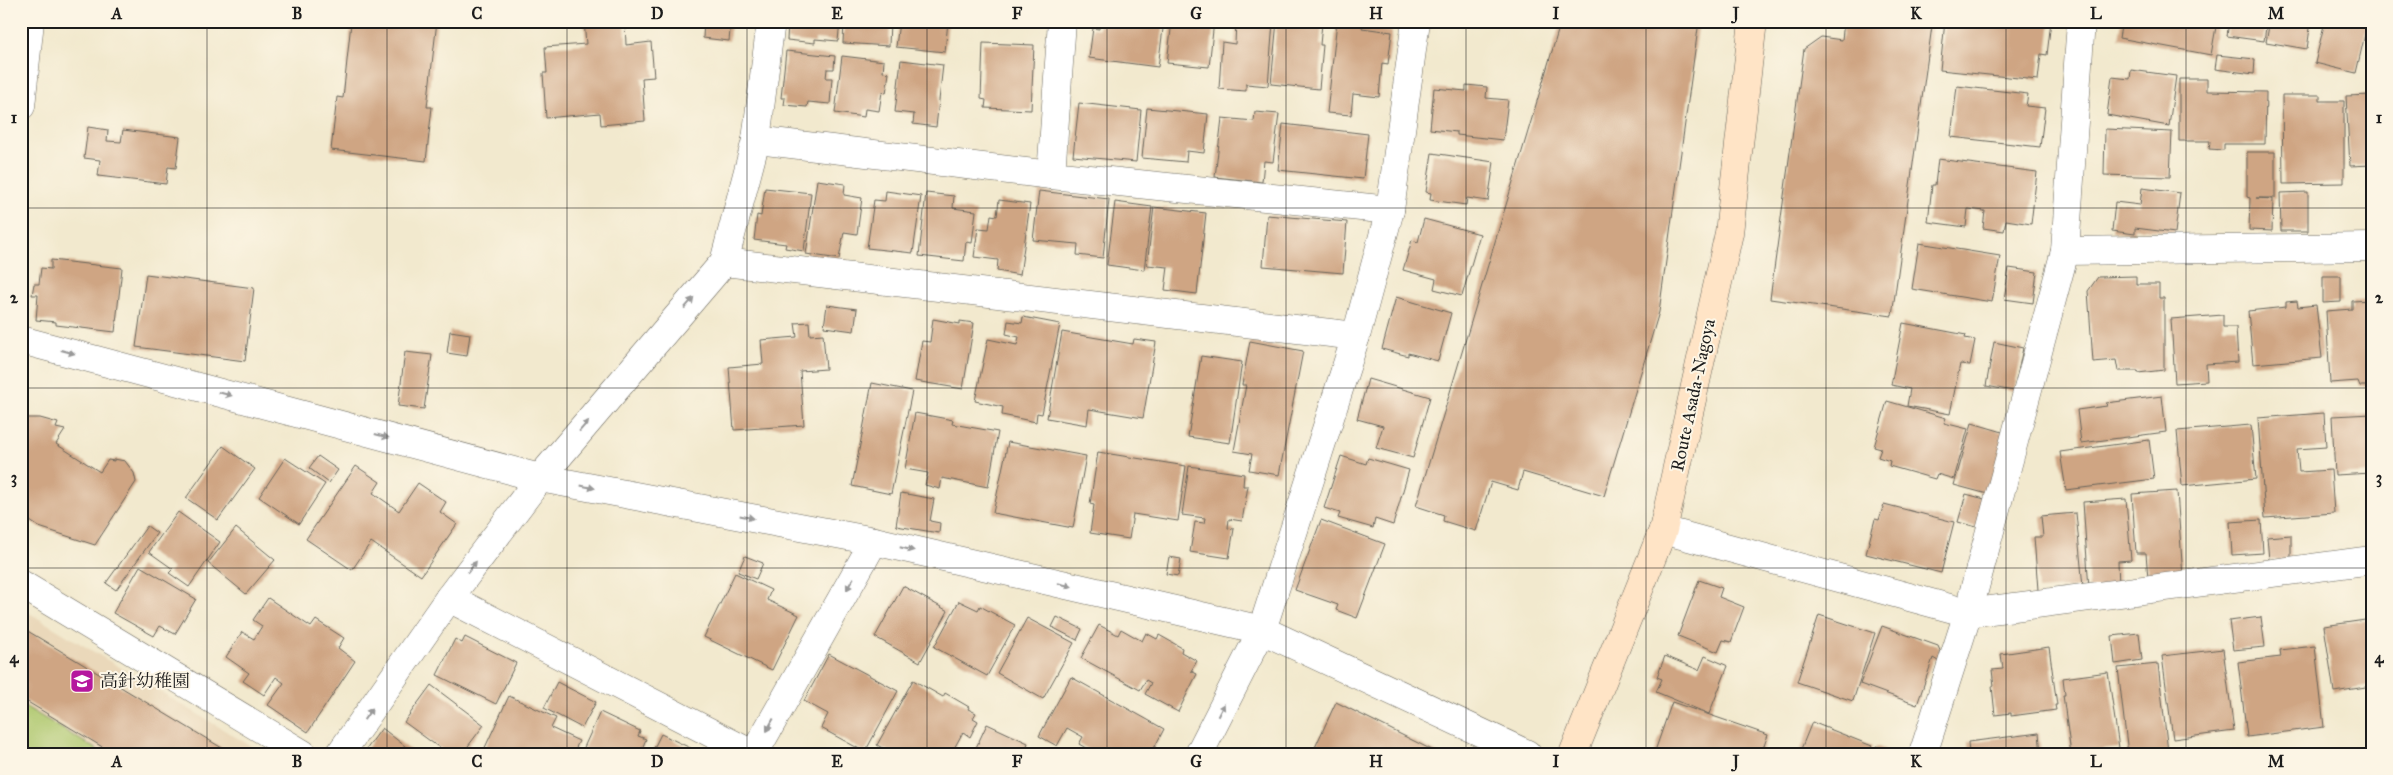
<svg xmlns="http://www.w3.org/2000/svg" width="2393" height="775" font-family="'IM FELL Great Primer','Noto Serif JP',serif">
  <rect width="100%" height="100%" fill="#fcf5e5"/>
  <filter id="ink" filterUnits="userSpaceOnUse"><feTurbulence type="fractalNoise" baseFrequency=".02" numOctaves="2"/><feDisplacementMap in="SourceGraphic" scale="10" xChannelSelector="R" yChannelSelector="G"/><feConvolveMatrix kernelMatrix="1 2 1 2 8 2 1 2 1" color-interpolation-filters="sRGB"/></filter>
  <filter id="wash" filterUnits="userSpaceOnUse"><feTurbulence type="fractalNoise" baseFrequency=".0096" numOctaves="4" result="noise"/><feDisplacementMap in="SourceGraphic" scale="20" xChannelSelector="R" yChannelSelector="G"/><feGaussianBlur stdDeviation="1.12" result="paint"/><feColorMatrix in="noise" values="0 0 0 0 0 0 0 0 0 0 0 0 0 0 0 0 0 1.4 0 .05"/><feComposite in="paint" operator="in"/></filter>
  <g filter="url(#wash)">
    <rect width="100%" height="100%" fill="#f2e9ce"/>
    <!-- built -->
    <path fill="#ead8ba" d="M21 608 264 754H21Z"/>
    <!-- green -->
    <path fill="#afc86e" stroke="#667245" d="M21 704 104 754H21Z"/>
    <g id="blocks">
      <!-- building -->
      <g fill="#cfa583">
        <path d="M346 21H437L427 107H432L426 161 331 150 337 97 343 98 351 23Z"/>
        <path d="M584 21H625L626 45 651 42 654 77 642 78 645 121 601 125 600 113 546 118 543 73H547L545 47 586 44Z"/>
        <path d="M704 21H731L729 41 703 38Z"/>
        <path d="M788 21H840L838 41 815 39V43L787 40Z"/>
        <path d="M844 21H890L889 46 843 43Z"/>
        <path d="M899 21H948L945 52 896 47Z"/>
        <path d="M1100 21H1164L1158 67 1089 58 1093 28 1099 29Z"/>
        <path d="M1172 21H1214L1209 67 1167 63Z"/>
        <path d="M1236 21 1273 22 1268 86 1246 84V91L1219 89 1222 42 1235 44Z"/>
        <path d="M1277 21 1322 23 1320 45H1323L1319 89 1271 84Z"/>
        <path d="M1337 21 1363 24 1362 28 1392 32 1388 64 1382 63 1379 97 1353 94 1351 115 1327 113Z"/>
        <path d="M1561 21H1699L1659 312 1604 496 1523 472 1518 490 1491 482 1476 531 1443 521 1444 515 1416 506Z"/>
        <path d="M1844 21H1898L1932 26 1892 316 1770 299 1804 49 1821 37 1842 40Z"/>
        <path d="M1945 21H2051L2047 55 2041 54 2038 80 1940 70Z"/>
        <path d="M2122 21H2217L2211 55 2119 38Z"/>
        <path d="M2229 21H2267L2264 41 2227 36Z"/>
        <path d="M2270 21H2311L2307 49 2266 42Z"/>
        <path d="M2325 21H2368L2356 73 2315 63Z"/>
        <path d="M983 43 1034 45 1031 110 985 108 986 100 981 99Z"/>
        <path d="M786 51 835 56 834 69H827L826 78H832L830 104 808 102 807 107 784 105 785 98H781Z"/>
        <path d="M2217 55 2255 59 2254 74 2215 69Z"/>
        <path d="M842 56 884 61 883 72 889 73 886 93 882 92 879 111 865 109 864 117 835 113Z"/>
        <path d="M901 60 943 65 936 127 913 124 914 114 895 112Z"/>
        <path d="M2131 70 2176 76 2169 126 2107 115 2112 77 2130 79Z"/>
        <path d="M2179 79H2207V91L2266 92 2265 144H2224V150L2209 149 2210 141H2179Z"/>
        <path d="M1466 85 1487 87 1486 98 1508 100 1503 140 1457 135V132L1430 129 1434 88 1466 91Z"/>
        <path d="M1957 86 2028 94 2026 106 2045 108 2040 147 1951 137Z"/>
        <path d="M2282 95H2320V101H2344V183L2283 184Z"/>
        <path d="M2372 95V165L2350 166 2346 96Z"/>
        <path d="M1079 103 1141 110 1136 162 1073 156Z"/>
        <path d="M1147 108 1208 114 1204 153 1187 151 1186 162 1142 158Z"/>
        <path d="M1255 112 1279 114 1273 162 1264 161 1262 182 1215 177 1222 118 1254 121Z"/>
        <path d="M1283 124 1368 134 1363 179 1278 170Z"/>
        <path d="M88 127 108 130 107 141 121 142 123 130 180 137 176 168 168 167 166 184 98 176 100 160 84 158Z"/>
        <path d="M2105 129 2172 132 2170 177 2104 175Z"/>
        <path d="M2247 152H2275V198H2256L2273 199 2272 231 2249 230 2250 198 2247 197Z"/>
        <path d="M1432 153 1494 162 1488 201 1467 198 1466 205 1430 200 1431 193 1426 192Z"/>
        <path d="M1938 159 2037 172 2031 224 2006 220 2004 231 1983 228 1985 211 1968 209 1966 227 1928 222 1932 185H1935Z"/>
        <path d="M817 180 845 184 844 195 862 198 857 234 844 232 839 259 806 254Z"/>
        <path d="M765 188 811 193 804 251 785 248 786 244 754 240 757 215 761 216Z"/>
        <path d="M2142 188 2180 193 2175 233 2135 228V234L2112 231 2115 202 2140 205Z"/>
        <path d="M886 191 921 196 913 253 867 248 874 200 885 201Z"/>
        <path d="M1039 191 1109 199 1103 258 1077 255 1078 244 1033 240Z"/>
        <path d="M2308 192V231H2281L2280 193Z"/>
        <path d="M926 193 954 196 953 208 976 211 972 243 966 242 964 261 919 256Z"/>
        <path d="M999 200 1030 204 1020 275 997 271 998 260 974 257 978 228 989 229 991 215 997 216Z"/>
        <path d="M1115 202 1152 207 1144 270 1107 265Z"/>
        <path d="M1154 207 1206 213 1197 294 1165 290 1168 267 1147 265Z"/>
        <path d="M1267 215 1347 222 1343 273 1263 266Z"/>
        <path d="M1424 219 1480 234 1462 296 1434 289 1436 279 1403 270 1412 240 1418 242Z"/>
        <path d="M1919 243 2000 256 1992 302 1912 289Z"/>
        <path d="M51 260 122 268 115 332 56 325V322L36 320 38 295H32L34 284H39L41 268 51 269Z"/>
        <path d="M2009 268 2037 272 2033 303 2004 299Z"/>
        <path d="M146 274 254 288 245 361 136 347Z"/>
        <path d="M2136 276V284H2159V298H2164V370L2138 373V371H2118L2116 360 2093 362 2088 291 2098 277Z"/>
        <path d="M2323 276H2341V302L2323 303Z"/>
        <path d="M1396 297 1451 313 1438 361 1408 353V356L1382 349Z"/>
        <path d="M2372 300V386H2360L2358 381 2330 383 2326 311 2352 309V301Z"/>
        <path d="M2297 301 2298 307 2316 305 2322 358 2253 364 2248 311 2286 307V302Z"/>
        <path d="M827 305 857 309 854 331 824 327Z"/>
        <path d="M2223 315V327H2236L2238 362 2206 364 2207 381 2175 383 2171 319Z"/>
        <path d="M1023 317 1060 324 1042 414 1037 413 1036 422 1002 415 1003 407 975 401 988 339 1017 345 1019 337 1006 334 1008 321 1022 323Z"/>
        <path d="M933 319 960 324V321L974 323 963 389 915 381 922 341 930 342Z"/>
        <path d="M809 322 810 335 823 334 826 369 800 371 804 425 734 430 729 367 763 364 761 340 797 337 795 323Z"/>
        <path d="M1903 323 1966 335 1965 338 1975 340 1970 365 1960 364 1950 414 1907 406 1910 389 1891 385Z"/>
        <path d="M450 331 470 334 467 356 447 353Z"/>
        <path d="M1062 332 1133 344 1134 339 1156 342 1143 418 1089 409 1087 425 1047 418Z"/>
        <path d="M1250 341 1303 351 1279 475 1249 470 1252 454 1234 451 1246 385H1242Z"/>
        <path d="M1994 342 2023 348 2014 391 1986 386Z"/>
        <path d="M405 352 432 355 424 409 398 406Z"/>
        <path d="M1201 356 1242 362 1230 443 1188 437Z"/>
        <path d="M1368 379 1430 397 1413 458 1376 448 1383 426 1357 419Z"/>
        <path d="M872 383 912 391 891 494 852 486Z"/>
        <path d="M2162 396 2166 432 2081 443 2077 410 2107 406 2106 403Z"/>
        <path d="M1887 401 1946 418 1944 423 1968 429 1954 479 1937 474 1935 479 1889 466 1890 461 1878 457 1881 449 1874 447Z"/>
        <path d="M915 413 953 420 952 424 998 432 988 487 942 478 940 489 925 485 928 473 905 469Z"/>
        <path d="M2324 413 2326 447 2297 449 2299 472 2331 470 2334 513 2265 518 2258 418Z"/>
        <path d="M2372 414V473L2335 475 2332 416Z"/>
        <path d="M25 418H40L58 423 56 428 65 430 56 444 100 472 108 460 114 461V459L125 461 134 473 136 482 95 545 39 527 21 515V424Z"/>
        <path d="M1972 423 2013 435 1995 496 1954 485Z"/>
        <path d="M2251 425 2256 479 2182 486 2177 431Z"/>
        <path d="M2149 440 2154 479 2066 490 2060 452Z"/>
        <path d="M1008 442 1086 456 1073 528 993 513Z"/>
        <path d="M223 446 255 469 218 520 186 498Z"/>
        <path d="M1098 452 1186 466 1178 521 1133 514 1129 539 1090 533 1094 505 1090 504Z"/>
        <path d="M318 456 338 470 329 483 309 468Z"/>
        <path d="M1341 456 1366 464 1368 458 1409 470 1393 525 1375 519 1373 528 1338 518 1340 513 1324 508Z"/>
        <path d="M285 458 325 484 299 524 259 497Z"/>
        <path d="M356 466 380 482 373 493 399 511 418 483 446 502 440 512 457 524 421 576 371 542 352 570 306 539Z"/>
        <path d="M1189 466 1244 474 1243 486H1248L1242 521 1229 519 1228 528 1234 529 1229 558 1190 552 1195 522 1204 523 1205 518 1182 515Z"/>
        <path d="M2177 491 2183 577 2148 579 2146 553H2136L2132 494Z"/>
        <path d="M901 493 934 499 930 521 940 523 939 533 896 526Z"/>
        <path d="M1966 494 1992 501 1984 529 1958 522Z"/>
        <path d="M2126 499 2131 560 2118 561 2119 587 2089 589 2083 502Z"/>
        <path d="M1884 504 1954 522 1941 573 1866 554 1875 519 1879 520Z"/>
        <path d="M178 512 220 542 189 587 169 573 173 569 149 552Z"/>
        <path d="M2076 513 2083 587 2038 590 2034 537H2043L2041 516Z"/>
        <path d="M1321 520 1385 544 1357 618 1336 610 1338 605 1295 590Z"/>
        <path d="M2261 520 2263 553 2232 555 2230 522Z"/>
        <path d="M147 526 157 533 116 590 106 583Z"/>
        <path d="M236 528 275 560 246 594 208 563Z"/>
        <path d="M2291 535V560H2269L2267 537Z"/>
        <path d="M745 556 763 563 756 579 738 572Z"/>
        <path d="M1169 557 1181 559 1178 576 1166 574Z"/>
        <path d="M140 566 196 599 175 634 160 626 154 636 113 613Z"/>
        <path d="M735 573 771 590 767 600 799 615 772 670 704 637Z"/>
        <path d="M1699 580 1722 588 1719 597 1744 607 1731 642 1723 640 1718 652 1678 636Z"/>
        <path d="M903 586 948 611 920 662 875 637Z"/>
        <path d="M268 598 311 627 316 620 344 638 338 648 355 661 308 732 268 705 284 683 276 677 264 695 243 681 249 673 226 657 242 632 254 639 262 626 253 620Z"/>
        <path d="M959 601 978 610 980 606 1015 625 987 676 934 647Z"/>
        <path d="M1819 615 1875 633 1853 701 1797 682Z"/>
        <path d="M1057 617 1082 629 1077 640 1052 627Z"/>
        <path d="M2261 617 2265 647 2233 650 2229 621Z"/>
        <path d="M1027 618 1074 643 1043 699 997 673Z"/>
        <path d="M2372 619V686L2334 692 2324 626Z"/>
        <path d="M1099 625 1118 635 1121 629 1142 641 1146 633 1157 639 1159 635 1182 648 1181 652 1197 661 1191 671 1197 674 1178 712 1145 694 1151 683 1146 680 1140 690 1081 658Z"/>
        <path d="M1882 626 1938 646 1941 653 1938 661 1933 658 1917 705 1860 684Z"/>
        <path d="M21 627 232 754H114L21 698Z"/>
        <path d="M2139 633 2142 660 2115 664 2112 636Z"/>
        <path d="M465 637 516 663 496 704 437 675 455 639 462 643Z"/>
        <path d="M2315 646 2324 727 2247 737 2238 662 2281 657 2280 650Z"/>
        <path d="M2049 647 2057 705H2055L2056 710 2011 716V713L1995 715 1992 686H1994L1992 670 2003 669 2001 654Z"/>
        <path d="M2223 649 2234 731 2173 739 2162 656Z"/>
        <path d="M829 654 898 691 865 752 821 728 828 714 804 701Z"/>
        <path d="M1665 656 1699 670 1705 656 1728 666 1709 714 1656 692 1662 679 1657 677Z"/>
        <path d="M2158 664 2168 752 2128 754 2118 668Z"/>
        <path d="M2108 672 2119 748 2071 754 2063 695H2065L2063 678Z"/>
        <path d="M1071 677 1164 729 1151 754H1096L1079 744 1083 737 1067 728 1057 746 1039 736Z"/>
        <path d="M913 680 943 697 945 693 969 707 968 709 976 713 973 718 978 721 970 737 963 732 951 754H893L877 745Z"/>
        <path d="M557 682 596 702 582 728 544 708Z"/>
        <path d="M431 685 484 725 462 754H448L404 722Z"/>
        <path d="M509 696 556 718 551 728 579 741 573 754H482Z"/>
        <path d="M1336 702 1440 754H1312Z"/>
        <path d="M1672 702 1768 735 1761 754H1654Z"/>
        <path d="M600 712 640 731 638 736 646 739 640 754H581Z"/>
        <path d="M1812 722 1872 746 1869 754H1799Z"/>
        <path d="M987 724 1028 743 1026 748 1037 754H973Z"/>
        <path d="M382 728 415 754H363Z"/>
        <path d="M2039 733 2041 754H1969L1968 742Z"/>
        <path d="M661 734 703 754H651Z"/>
        <path d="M1876 746 1895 754H1873Z"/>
      </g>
    </g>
  </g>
  <g filter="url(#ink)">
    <use href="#blocks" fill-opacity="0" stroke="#67645a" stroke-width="1"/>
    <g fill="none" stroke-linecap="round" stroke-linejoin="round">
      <!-- minor casing -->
      <g stroke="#67645a" stroke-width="29">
        <g id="minor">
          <path d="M1062 21 1051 175 1390 210"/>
          <path d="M21 106 30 21"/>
          <path d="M756 140 1051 175"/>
          <path d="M2065 251 2372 247"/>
          <path d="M724 262 1356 336"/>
          <path d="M21 340 540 478 874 541 1262 630 1527 754"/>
          <path d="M1663 530 1968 613 2372 560"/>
          <path d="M21 584 303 754"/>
          <path d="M449 598 752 754"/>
          <path d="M340 754 449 598 540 478 724 262 756 140 771 21"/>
          <path d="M754 754 874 541"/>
          <path d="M1199 754 1262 630 1356 336 1390 210 1416 21"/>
          <path d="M1923 754 1968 613 2065 251 2081 21"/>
        </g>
      </g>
      <!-- secondary casing -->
      <g stroke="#67645a" stroke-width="29">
        <path id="secondary" d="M1573 754 1663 530 1729 233 1753 21"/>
      </g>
      <!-- minor -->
      <use href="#minor" stroke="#fff" stroke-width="28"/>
      <!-- secondary -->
      <use href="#secondary" stroke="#ffe4c6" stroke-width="28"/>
    </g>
    <!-- one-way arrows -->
    <defs><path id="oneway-solid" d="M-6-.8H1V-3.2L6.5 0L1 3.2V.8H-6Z" transform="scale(1.25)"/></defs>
    <g fill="#999">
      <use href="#oneway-solid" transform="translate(689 303) rotate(-49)"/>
      <use href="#oneway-solid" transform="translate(68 352) rotate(15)"/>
      <use href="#oneway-solid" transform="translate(225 394) rotate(15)"/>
      <use href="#oneway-solid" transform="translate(584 426) rotate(-49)"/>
      <use href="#oneway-solid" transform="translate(382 436) rotate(15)"/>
      <use href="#oneway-solid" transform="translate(588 487) rotate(11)"/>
      <use href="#oneway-solid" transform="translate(747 517) rotate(11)"/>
      <use href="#oneway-solid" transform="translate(907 549) rotate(13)"/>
      <use href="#oneway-solid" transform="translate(472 567) rotate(-53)"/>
      <use href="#oneway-solid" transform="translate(850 584) rotate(119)"/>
      <use href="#oneway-solid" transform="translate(1065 585) rotate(13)"/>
      <use href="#oneway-solid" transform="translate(1221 710) rotate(-63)"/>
      <use href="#oneway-solid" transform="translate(368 714) rotate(-55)"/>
      <use href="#oneway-solid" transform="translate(770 725) rotate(119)"/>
    </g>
  </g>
  <!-- grid -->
  <path fill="none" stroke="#1c1c1c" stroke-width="1" stroke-opacity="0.55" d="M207 21V754M387 21V754M567 21V754M747 21V754M927 21V754M1107 21V754M1286 21V754M1466 21V754M1646 21V754M1826 21V754M2006 21V754M2186 21V754M21 208H2372M21 388H2372M21 568H2372"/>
  <!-- icons -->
  <defs>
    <g id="school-square" transform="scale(1.25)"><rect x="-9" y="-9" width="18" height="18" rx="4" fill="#b5179e" stroke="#fcf5e5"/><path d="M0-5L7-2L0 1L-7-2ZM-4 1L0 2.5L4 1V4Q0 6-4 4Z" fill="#fff"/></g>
  </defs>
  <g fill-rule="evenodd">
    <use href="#school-square" x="82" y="681"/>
  </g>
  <g text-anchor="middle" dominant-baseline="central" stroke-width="4" stroke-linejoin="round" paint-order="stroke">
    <!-- street labels -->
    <g font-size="18" fill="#1c1c1c" stroke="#fcf5e5">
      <text transform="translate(1693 395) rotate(-78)">Route Asada-Nagoya</text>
    </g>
    <!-- poi labels -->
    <g font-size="18" fill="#1c1c1c" stroke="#fcf5e5" text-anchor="start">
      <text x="100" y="681">高針幼稚園</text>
    </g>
  </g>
  <!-- margin -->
  <rect width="2393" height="775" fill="none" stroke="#fcf5e5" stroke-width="55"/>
  <rect x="28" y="28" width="2338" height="720" fill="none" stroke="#1c1c1c" stroke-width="2"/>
  <g font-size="16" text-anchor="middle" font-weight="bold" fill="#1c1c1c">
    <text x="117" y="19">A</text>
    <text x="297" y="19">B</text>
    <text x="477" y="19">C</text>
    <text x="657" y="19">D</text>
    <text x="837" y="19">E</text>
    <text x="1017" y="19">F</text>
    <text x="1196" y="19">G</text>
    <text x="1376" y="19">H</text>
    <text x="1556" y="19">I</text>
    <text x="1736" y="19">J</text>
    <text x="1916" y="19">K</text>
    <text x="2096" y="19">L</text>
    <text x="2276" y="19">M</text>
    <text x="14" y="123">1</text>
    <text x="2379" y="123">1</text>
    <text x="14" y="303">2</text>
    <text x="2379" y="303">2</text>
    <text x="14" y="483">3</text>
    <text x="2379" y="483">3</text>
    <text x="14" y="663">4</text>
    <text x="2379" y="663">4</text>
    <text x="117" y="767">A</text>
    <text x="297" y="767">B</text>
    <text x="477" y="767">C</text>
    <text x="657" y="767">D</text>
    <text x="837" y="767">E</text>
    <text x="1017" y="767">F</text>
    <text x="1196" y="767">G</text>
    <text x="1376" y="767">H</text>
    <text x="1556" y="767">I</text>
    <text x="1736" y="767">J</text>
    <text x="1916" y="767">K</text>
    <text x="2096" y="767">L</text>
    <text x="2276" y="767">M</text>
  </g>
</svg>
